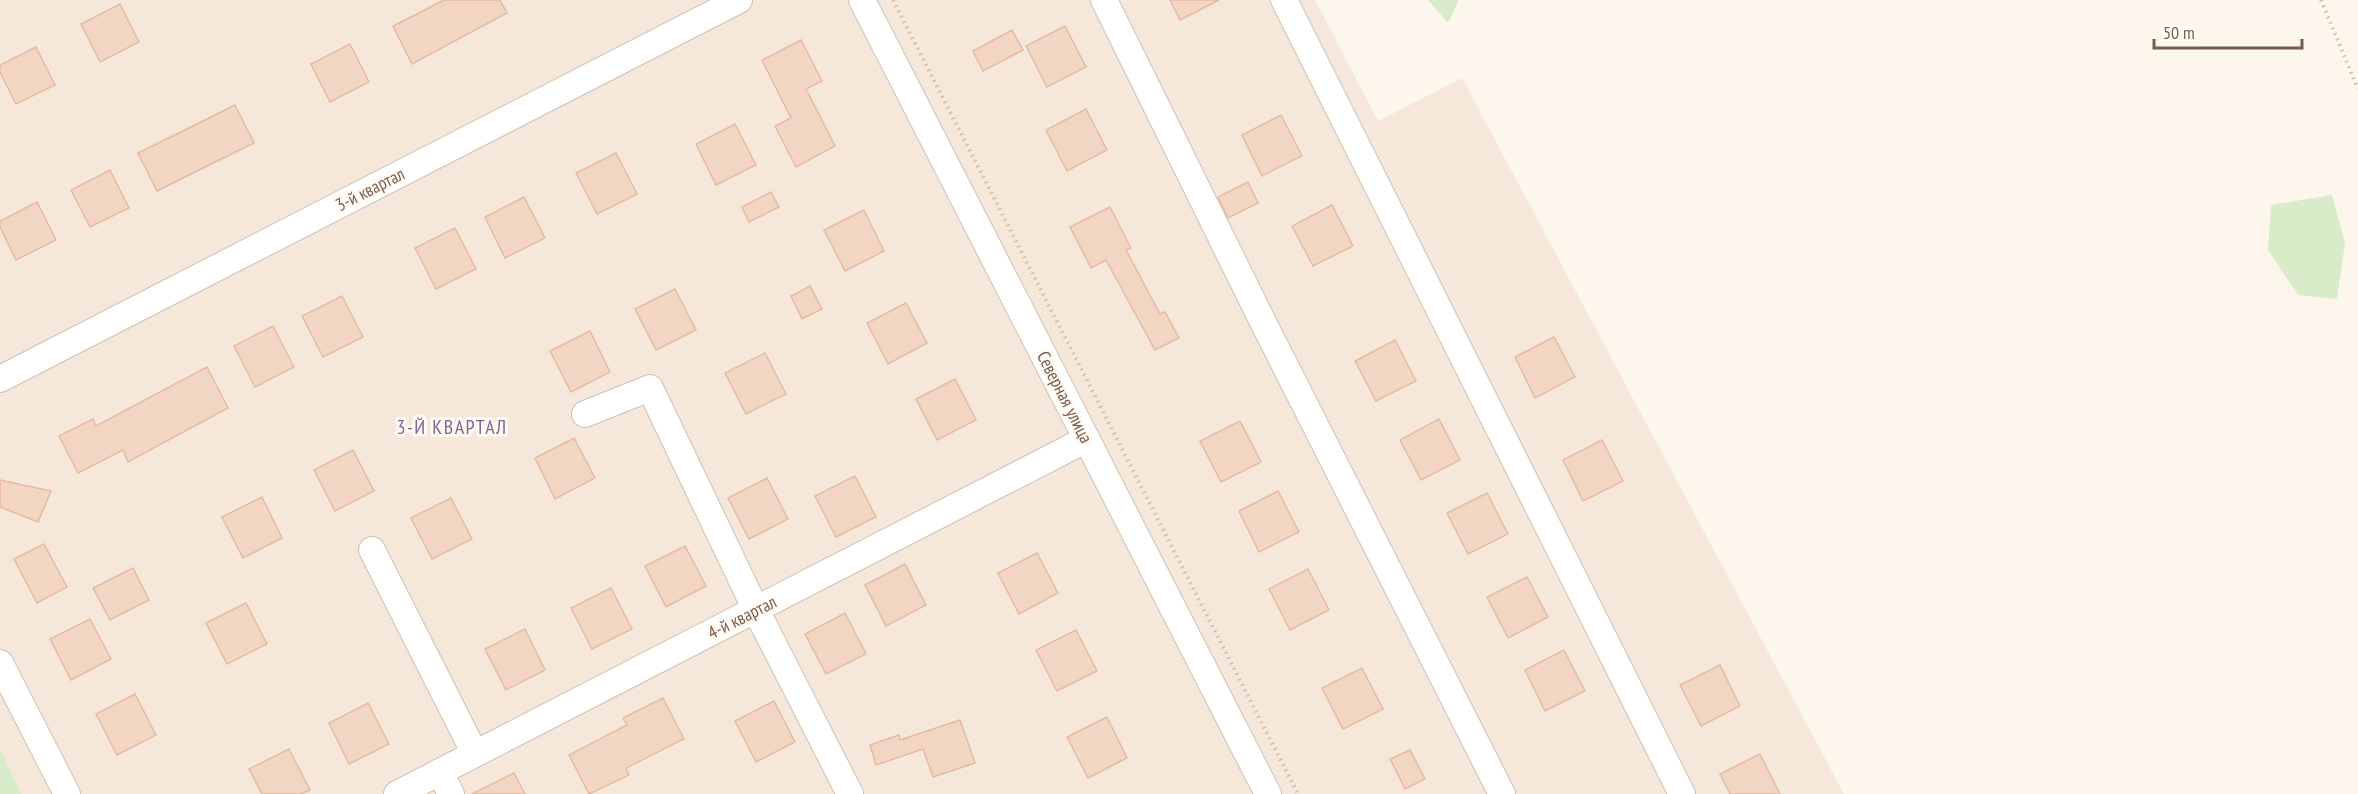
<svg xmlns="http://www.w3.org/2000/svg" width="2358" height="794" font-family="'PT Sans Narrow',sans-serif">
  <rect width="100%" height="100%" fill="#fdf6ec"/>
  <!-- residential -->
  <path fill="#f5e8da" d="M0 0H1315L1378 121 1462 78 1844 794H2L0 789Z"/>
  <!-- green -->
  <g fill="#d8ecc9">
    <path d="M1428 0H1459L1448 23Z"/>
    <path d="M2332 195 2345 243 2337 299 2298 295 2268 250 2271 205Z"/>
    <path d="M0 748 21 794H0Z"/>
  </g>
  <!-- building -->
  <g fill="#f3d5c3" stroke="#e6bba3" stroke-width="1.5">
    <path d="M444 0H500L507 13 412 64 393 26Z"/>
    <path d="M1170 0H1219L1180 20Z"/>
    <path d="M120 4 139 42 100 62 81 24Z"/>
    <path d="M1065 26 1086 67 1047 87 1026 46Z"/>
    <path d="M1012 30 1023 50 983 71 973 51Z"/>
    <path d="M801 40 822 81 806 89 835 146 796 167 775 126 791 118 762 60Z"/>
    <path d="M350 44 369 82 330 102 311 64Z"/>
    <path d="M36 47 55 85 16 104 0 72V65Z"/>
    <path d="M235 105 254 143 157 191 138 153Z"/>
    <path d="M1086 109 1107 150 1067 171 1046 130Z"/>
    <path d="M1281 115 1302 156 1262 176 1242 135Z"/>
    <path d="M735 124 756 165 716 185 696 144Z"/>
    <path d="M616 153 637 194 597 214 576 173Z"/>
    <path d="M110 170 129 208 90 227 71 190Z"/>
    <path d="M1248 182 1258 203 1228 218 1218 197Z"/>
    <path d="M771 192 779 207 749 222 742 207Z"/>
    <path d="M524 197 545 238 505 258 485 217Z"/>
    <path d="M37 202 56 240 16 260 0 227V221Z"/>
    <path d="M1332 205 1353 246 1313 266 1292 226Z"/>
    <path d="M1110 207 1131 248 1126 250 1160 314 1165 312 1179 338 1155 350 1106 260 1091 268 1070 227Z"/>
    <path d="M864 210 884 251 845 271 824 230Z"/>
    <path d="M455 228 476 269 436 289 415 248Z"/>
    <path d="M810 286 822 309 802 319 791 296Z"/>
    <path d="M675 289 696 330 656 350 635 309Z"/>
    <path d="M342 296 363 337 323 357 302 316Z"/>
    <path d="M906 303 927 343 888 364 867 323Z"/>
    <path d="M273 326 294 367 255 387 234 346Z"/>
    <path d="M590 331 610 372 571 392 550 351Z"/>
    <path d="M1554 337 1575 377 1535 398 1515 357Z"/>
    <path d="M1395 340 1416 381 1376 401 1355 361Z"/>
    <path d="M765 353 786 394 746 414 725 373Z"/>
    <path d="M207 367 228 408 128 462 123 450 78 473 59 436 93 419 96 426Z"/>
    <path d="M955 379 976 420 937 440 916 399Z"/>
    <path d="M1439 419 1460 460 1421 480 1400 440Z"/>
    <path d="M1240 421 1261 462 1221 482 1200 441Z"/>
    <path d="M574 438 595 478 555 499 535 458Z"/>
    <path d="M1602 440 1623 481 1583 501 1563 460Z"/>
    <path d="M353 450 374 491 335 511 314 470Z"/>
    <path d="M855 476 876 517 836 537 815 496Z"/>
    <path d="M767 478 788 519 749 539 728 498Z"/>
    <path d="M0 480 51 491 38 522 0 507Z"/>
    <path d="M1278 491 1299 532 1259 552 1239 511Z"/>
    <path d="M1487 493 1508 534 1468 554 1447 513Z"/>
    <path d="M262 497 282 538 243 558 222 517Z"/>
    <path d="M451 498 472 539 432 559 411 518Z"/>
    <path d="M44 544 67 587 37 603 14 559Z"/>
    <path d="M685 546 706 586 666 607 645 566Z"/>
    <path d="M1037 553 1058 593 1019 614 998 573Z"/>
    <path d="M905 564 926 605 886 626 865 585Z"/>
    <path d="M133 568 149 600 110 620 93 588Z"/>
    <path d="M1308 569 1329 610 1290 630 1269 589Z"/>
    <path d="M1527 577 1548 617 1508 638 1487 597Z"/>
    <path d="M611 588 632 629 592 649 571 608Z"/>
    <path d="M246 603 267 644 227 664 206 623Z"/>
    <path d="M845 613 866 654 826 674 805 634Z"/>
    <path d="M90 619 111 659 71 680 50 639Z"/>
    <path d="M525 629 545 670 506 690 485 649Z"/>
    <path d="M1076 630 1097 671 1057 691 1036 650Z"/>
    <path d="M1564 650 1585 691 1545 711 1525 670Z"/>
    <path d="M1720 665 1740 706 1701 726 1680 685Z"/>
    <path d="M1362 668 1383 709 1343 729 1322 688Z"/>
    <path d="M135 694 156 735 117 755 96 714Z"/>
    <path d="M663 698 684 739 626 768 629 775 589 794 569 755 627 725 623 718Z"/>
    <path d="M774 701 795 742 756 762 735 721Z"/>
    <path d="M368 703 389 744 349 764 329 723Z"/>
    <path d="M1107 717 1127 758 1088 778 1067 737Z"/>
    <path d="M960 720 975 763 933 777 923 749 876 765 870 745 899 735 900 740Z"/>
    <path d="M289 749 310 790 301 794H262L249 769Z"/>
    <path d="M1410 750 1425 779 1405 789 1390 759Z"/>
    <path d="M1760 754 1780 794H1730L1720 774Z"/>
    <path d="M514 773 525 794H472Z"/>
  </g>
  <g fill="none" stroke-linecap="round" stroke-linejoin="round">
    <!-- minor casing -->
    <g stroke="#d1beb0" stroke-width="28">
      <g id="minor">
        <path d="M862 0 1268 794"/>
        <path d="M1104 0 1263 322 1502 794"/>
        <path d="M1284 0 1682 794"/>
        <path d="M0 379 739 0"/>
        <path d="M585 414 650 388 756 610 850 794"/>
        <path d="M372 550 475 754"/>
        <path d="M0 663 67 794"/>
        <path d="M440 772 451 794"/>
        <path d="M397 794 1087 439"/>
      </g>
    </g>
    <!-- path -->
    <g stroke="#d9b8a5" stroke-width="4" stroke-dasharray="1.5 4.5" stroke-linecap="butt">
      <path d="M893 0 1298 794"/>
      <path d="M2321 0 2358 89"/>
    </g>
    <!-- minor -->
    <use href="#minor" stroke="#fff" stroke-width="26"/>
  </g>
  <g text-anchor="middle" dominant-baseline="central" stroke-width="6" stroke-linejoin="round" paint-order="stroke">
    <!-- street labels -->
    <g font-size="18" fill="#7a5c4d" stroke="#fffaf3">
      <text transform="translate(370 189) rotate(-27)">3-й квартал</text>
      <text transform="translate(1065 397) rotate(63)">Северная улица</text>
      <text transform="translate(742 617) rotate(-27)">4-й квартал</text>
    </g>
    <!-- neighbourhood labels -->
    <g font-size="20" letter-spacing="1.5" fill="#846695" stroke="#fffaf3">
      <text x="452" y="427">3-Й КВАРТАЛ</text>
    </g>
  </g>
  <!-- scale -->
  <path d="M2154 39v9h148v-9" fill="none" stroke="#7a5c4d" stroke-width="3"/>
  <text x="2163" y="39" font-size="18" fill="#7a5c4d" stroke="#fffaf3" stroke-width="4.5" paint-order="stroke">50 m</text>
</svg>
